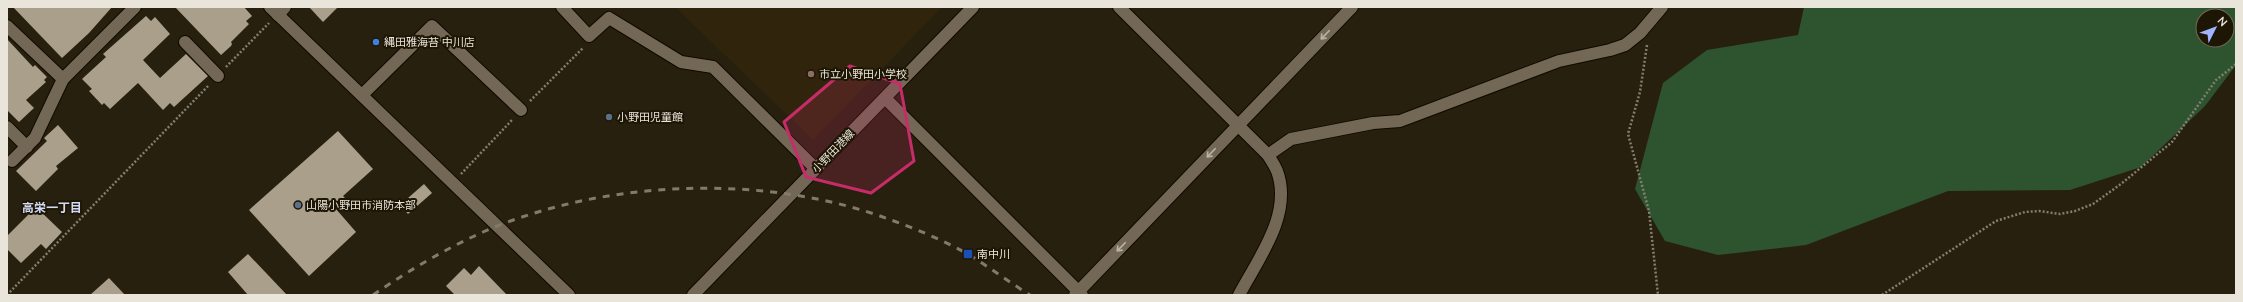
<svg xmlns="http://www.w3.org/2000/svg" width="2243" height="302" font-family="Mulish,'Noto Sans JP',sans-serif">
  <rect width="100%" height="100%" fill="#28200e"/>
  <!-- built -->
  <path fill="#30250c" d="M675 7H942L813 140Z"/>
  <!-- green -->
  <path fill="#2e542f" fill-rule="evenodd" d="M1804 7H2236V65L2205 106 2141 167 2070 190 1948 191 1806 245 1718 255 1665 241 1635 189 1663 83 1707 50 1798 35ZM2203 16H2227V40H2203Z"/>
  <!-- building -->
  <g fill="#a99f8a">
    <path d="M13 7H112L89 33 62 58Z"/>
    <path d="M175 7H244L252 16 246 21 249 24 231 42 232 44 231 46 221 55Z"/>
    <path d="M309 7H338L323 22Z"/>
    <path d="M146 16 151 21 155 17 170 34 143 60 160 78 186 54 208 76 174 107 170 103 163 110 138 83 110 109 104 103 102 105 89 91 92 89 82 79 106 57 103 54Z"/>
    <path d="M7 39 33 67 35 65 47 77 44 80 46 82 26 100 34 108 19 122 7 110Z"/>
    <path d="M58 125 78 148 56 166 58 169 36 191 16 171 47 141 44 138Z"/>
    <path d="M338 131 373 169 343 196 346 199 336 209 356 232 309 276 249 210Z"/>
    <path d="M424 184 432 193 408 214 400 205Z"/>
    <path d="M36 207 62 232 46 249 41 244 21 263 7 249V236Z"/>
    <path d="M248 254 287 295H248L228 272Z"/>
    <path d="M479 266 507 295H455L446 286 464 268 471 275Z"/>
    <path d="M109 278 125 295H90Z"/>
  </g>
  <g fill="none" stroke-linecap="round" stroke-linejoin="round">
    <!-- street casing -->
    <g stroke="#100900" stroke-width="14">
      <g id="street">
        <path d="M562 7 589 36 609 18 681 62 713 67 816 169"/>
        <path d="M278 15 285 7"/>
        <path d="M7 26 63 79"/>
        <path d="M185 42 218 76"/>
        <path d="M362 95 432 26 521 110"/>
        <path d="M885 98 1082 295"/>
        <path d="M7 127 27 147"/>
        <path d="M1268 155 1291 139 1373 123 1400 121 1559 61 1610 50 1625 45 1640 33 1662 7"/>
        <path d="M12 161 35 138 63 79 135 7"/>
        <path d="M1075 295 1352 7"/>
      </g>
    </g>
    <!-- secondary casing -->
    <g stroke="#100900" stroke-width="14">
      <g id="secondary">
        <path d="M270 7 569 295"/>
        <path d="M1119 7 1268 155C1271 160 1275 166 1277 171 1293 214 1258 259 1239 295"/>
        <path d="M693 295 973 7"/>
      </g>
    </g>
    <!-- path -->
    <g stroke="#847e6f" stroke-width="2.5" stroke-dasharray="2 2" stroke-linecap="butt">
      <path d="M1647 45 1640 92 1628 134 1649 211 1658 295"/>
      <path d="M226 67 269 23"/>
      <path d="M530 101 583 48"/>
      <path d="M461 174 513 119"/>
      <path d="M7 295 209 85"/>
      <path d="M1882 295 1996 221 2025 212 2039 211 2060 214 2075 211 2093 204 2121 184 2172 142 2216 80 2236 64"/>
    </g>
    <!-- street -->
    <use href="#street" stroke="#726855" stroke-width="12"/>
    <!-- secondary -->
    <use href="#secondary" stroke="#726855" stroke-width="12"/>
    <!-- rail -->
    <path stroke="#827b6c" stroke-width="3" stroke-dasharray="7 7" stroke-linecap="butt" d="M373 295C408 271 445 249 483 232 604 179 767 173 891 220 917 229 944 241 968 254 989 267 1009 282 1030 295"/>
  </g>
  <!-- one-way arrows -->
  <defs><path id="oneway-shaft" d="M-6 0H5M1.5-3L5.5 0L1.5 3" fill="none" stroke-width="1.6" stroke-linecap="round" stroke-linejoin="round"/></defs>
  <g stroke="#bab3a5">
    <use href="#oneway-shaft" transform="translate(1325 35) rotate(134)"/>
    <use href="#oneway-shaft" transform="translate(1211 153) rotate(134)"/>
    <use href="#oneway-shaft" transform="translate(1121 247) rotate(134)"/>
  </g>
  <!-- marked area -->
  <path fill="#c62c68" fill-opacity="0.2" stroke="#c62c68" stroke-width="3" stroke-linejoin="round" d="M850 66 900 84 914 161 871 193 806 177 784 122Z"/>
  <!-- markers -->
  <circle fill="#3f7fe0" stroke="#1e1605" stroke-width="1.5" cx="376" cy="42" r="4"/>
  <circle fill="#8d6e63" stroke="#1e1605" stroke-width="1.5" cx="811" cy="74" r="4"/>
  <g fill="#5c6f8a" stroke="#1e1605" stroke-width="1.5">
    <circle cx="609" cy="117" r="4"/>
    <circle cx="298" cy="205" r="4"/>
  </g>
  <rect fill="#1a4fb4" stroke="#1e1605" stroke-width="1.5" x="963" y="249" width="10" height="10" rx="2"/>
  <g text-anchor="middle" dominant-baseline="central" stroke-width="4" stroke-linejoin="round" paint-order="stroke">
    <!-- poi labels -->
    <g font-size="11" fill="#eae5da" stroke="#1e1605" text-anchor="start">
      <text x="384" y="42">縄田雅海苔 中川店</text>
      <text x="819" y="74">市立小野田小学校</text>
      <text x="617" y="117">小野田児童館</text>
      <text x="306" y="205">山陽小野田市消防本部</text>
      <text x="977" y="254">南中川</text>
    </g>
    <!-- street labels -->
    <g font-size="11" fill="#eae5da" stroke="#1e1605">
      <text transform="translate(833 151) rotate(-46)">小野田港線</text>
    </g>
    <!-- neighbourhood labels -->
    <g font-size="12" font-weight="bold" fill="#d2daf6" stroke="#1e1605">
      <text x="52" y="207">高栄一丁目</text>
    </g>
  </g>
  <!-- border -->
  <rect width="2243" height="302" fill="none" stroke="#eae5da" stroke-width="16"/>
  <!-- north arrow -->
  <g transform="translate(2215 28) rotate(48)"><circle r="19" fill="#1e1605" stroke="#70695a"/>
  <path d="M0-3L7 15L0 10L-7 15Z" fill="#a0b3fd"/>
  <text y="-6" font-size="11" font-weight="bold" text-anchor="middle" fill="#eae5da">N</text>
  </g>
</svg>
